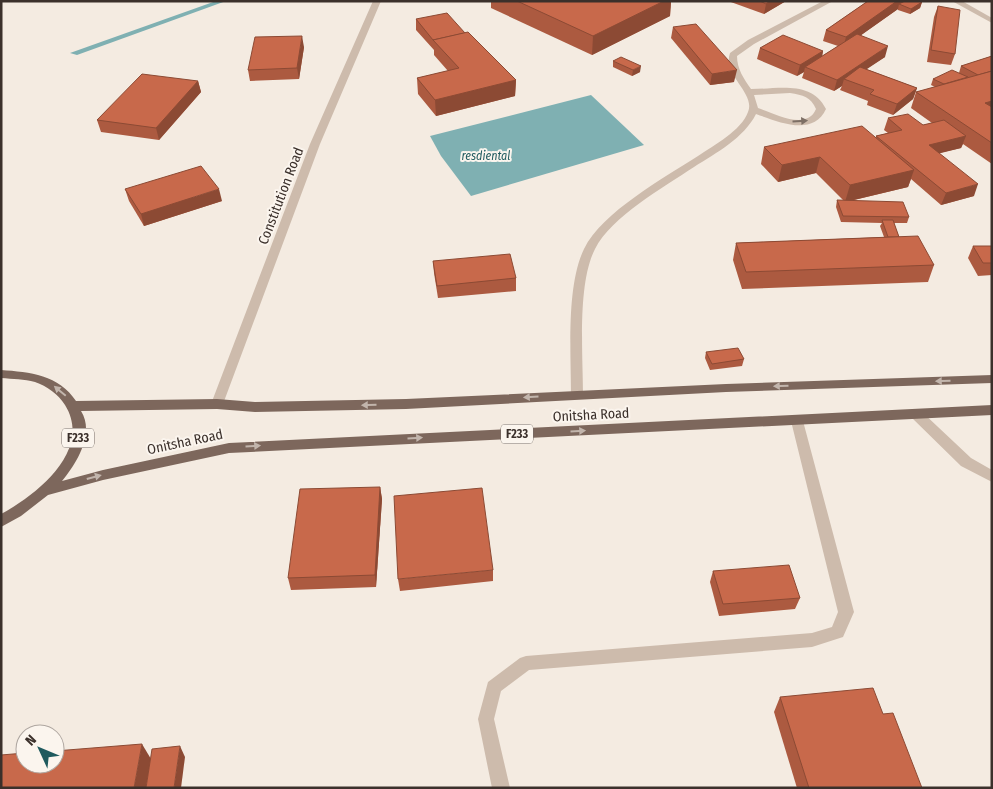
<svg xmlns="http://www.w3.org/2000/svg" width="993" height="789" font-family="'Fira Sans Condensed',sans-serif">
  <rect width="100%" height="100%" fill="#f4ebe1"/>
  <!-- water -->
  <path fill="#7fb0b2" d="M591 95 644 145 471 196 441 156 430 136Z"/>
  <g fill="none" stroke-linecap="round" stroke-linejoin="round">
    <!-- stream -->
    <path fill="#7fb0b2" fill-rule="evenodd" d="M216 1H226L77 55 70 53Z"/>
    <!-- service -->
    <path fill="#cdbbac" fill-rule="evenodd" d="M916 409 921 411 971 458 992 470V482L961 466 911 417 910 414 911 411Z"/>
    <!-- minor -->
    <g fill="#cdbbac" fill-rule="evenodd">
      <path d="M373 1H381L320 144 223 404 221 407H213L211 404 310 144Z"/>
      <path d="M823 1H833L754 44 737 56C737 69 744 79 751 89 778 89 812 80 826 109 813 137 779 122 756 114 744 138 716 153 694 167 664 187 611 217 595 249 577 284 583 355 583 395L581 398H573L571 395C571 353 566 286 584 249 602 212 664 178 698 156 714 145 741 131 748 112 756 93 722 75 730 53L748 40ZM790 93C803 95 811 97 816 109 807 131 775 114 758 108L754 95Z"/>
      <path d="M952 1H962L992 18V23Z"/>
      <path d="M797 416 802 418 803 421 854 612 843 637 812 647 529 670 501 691 494 719 510 788H492L478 719 488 682 520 658 526 656 812 633 832 627 838 612 791 421 792 418Z"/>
    </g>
    <!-- primary -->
    <path fill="#7d675c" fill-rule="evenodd" d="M1 370C30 372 59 375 76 401L217 399 255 402 406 399 726 384 992 375V383L726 392 406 409 255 412 217 409 81 411C95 433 77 463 62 481L103 470 229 443 992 405V415L229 453 103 480 48 495 21 516 1 527V514C37 495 93 450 65 405 58 394 47 386 35 382 24 379 13 379 1 378Z"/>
  </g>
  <!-- wall -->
  <g fill="#ac5a40">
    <path d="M491 1H671L670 16 592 55 491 8Z"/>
    <path d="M728 1H786L764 14Z"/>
    <path d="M868 1 922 2 920 8 910 14 898 10V9L861 35 885 57 866 69 917 88 913 99 893 115 867 105 868 101 840 90 842 86 834 91 802 78 804 72 797 76 757 59 760 48 823 51 822 56 838 46 823 41 826 30Z"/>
    <path d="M938 6 955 54 951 65 927 62 934 17Z"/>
    <path d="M416 19 465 33 516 80 515 96 436 116 418 94 417 78 448 71 434 55V50L416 30Z"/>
    <path d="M673 27 734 82 710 85 671 38Z"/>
    <path d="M304 47 299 79 250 81 248 70Z"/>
    <path d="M992 56V164L963 144 961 148 939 153 974 196 941 205 911 179 908 187 850 201 909 217 907 223H894L899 237 934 265 928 282 742 289 733 260 736 243 884 237 880 226 882 223 841 222 836 207 837 200 844 201 816 173 778 182 761 164 764 147 876 137V136L888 133 884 130 888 118 923 125 932 123 911 108 916 92 935 87 931 85 933 79 959 73 961 66Z"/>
    <path d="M613 61 640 72 632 76 613 67Z"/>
    <path d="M198 81 201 92 159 140 101 132 97 120Z"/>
    <path d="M125 189 222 201 144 226 129 201Z"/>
    <path d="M973 246H992V275L978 276 968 258Z"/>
    <path d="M433 261 516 278V291L438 298 434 273Z"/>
    <path d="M706 352 744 359 742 366 710 370 705 358Z"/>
    <path d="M380 487 382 499 376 587 291 590 288 578Z"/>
    <path d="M493 570V581L400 591 398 579Z"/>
    <path d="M713 571 800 598 795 609 719 616 710 582Z"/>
    <path d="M780 697 922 788H797L774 712Z"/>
  </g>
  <!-- shaded-wall -->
  <g fill="#8c4a34">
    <path d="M664 1H671L670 16 592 55 593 36Z"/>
    <path d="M770 1H786L764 14 766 4Z"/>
    <path d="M897 1H908L899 4 898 9 843 48 846 37Z"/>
    <path d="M922 2 920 8 910 14 911 9Z"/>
    <path d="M302 36 304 47 299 79 297 68Z"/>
    <path d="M888 46 885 57 849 81 844 79 842 86 834 91 837 80Z"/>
    <path d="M823 51 821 62 805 67 804 72 797 76 800 65Z"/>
    <path d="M641 66 640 72 632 76 633 70Z"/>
    <path d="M737 70 734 82 710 85 712 74Z"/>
    <path d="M516 80 515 96 436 116 435 100Z"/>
    <path d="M198 81 201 92 159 140 156 128Z"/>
    <path d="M917 88 913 99 893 115 897 104Z"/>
    <path d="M992 101V116L985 103Z"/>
    <path d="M966 136 961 148 925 157 929 145Z"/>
    <path d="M820 157 816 173 778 182 782 165Z"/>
    <path d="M914 170 908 187 845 202 850 185Z"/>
    <path d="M978 184 974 196 941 205 946 193Z"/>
    <path d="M219 189 222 201 144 226 141 214Z"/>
    <path d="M380 487 382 499 376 587 375 575Z"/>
    <path d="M142 744 151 759 146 788H134Z"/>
    <path d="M180 746 185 757 181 788H174Z"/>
  </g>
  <!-- building -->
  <g fill="#c8694b" stroke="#8c4a34">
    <path d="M517 1H664L593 36Z"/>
    <path d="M760 1H770L766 4Z"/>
    <path d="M868 1H897L846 37 826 30Z"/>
    <path d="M905 1H919L922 2 911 9 899 4Z"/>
    <path d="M938 6 960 10 955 54 931 50Z"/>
    <path d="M447 13 465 33 433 40 416 19Z"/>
    <path d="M696 24 737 70 712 74 673 27Z"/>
    <path d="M468 32 516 80 435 100 417 78 459 68 433 40Z"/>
    <path d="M857 34 888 46 837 80 805 67Z"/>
    <path d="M783 35 823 51 800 65 760 48Z"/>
    <path d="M302 36 297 68 248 70 255 37Z"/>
    <path d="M992 56V71L978 75 961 66Z"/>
    <path d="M621 57 641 66 633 70 613 61Z"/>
    <path d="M860 67 917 88 897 104 870 94 874 90 844 79Z"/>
    <path d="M952 70 968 77 944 84 933 79Z"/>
    <path d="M992 71V101L985 103 992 107V143L916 92Z"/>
    <path d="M142 74 198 81 156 128 97 120Z"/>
    <path d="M908 114 923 125 944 120 966 136 929 145 978 184 946 193 876 136 902 130 888 118Z"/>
    <path d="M862 126 914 170 850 185 820 157 782 165 764 147Z"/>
    <path d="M201 166 219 189 141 214 125 189Z"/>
    <path d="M837 200 903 202 909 217 843 216Z"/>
    <path d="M882 220H893L899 237H888Z"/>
    <path d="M918 236 934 265 746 272 736 243Z"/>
    <path d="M973 246H992V263H983Z"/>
    <path d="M510 254 516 278 437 286 433 261Z"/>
    <path d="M738 348 744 359 712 364 706 352Z"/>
    <path d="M380 487 375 575 288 578 300 489Z"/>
    <path d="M482 488 493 570 398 579 394 496Z"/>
    <path d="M789 565 800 598 723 604 713 571Z"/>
    <path d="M873 688 883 714 893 713 922 788H809L780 697Z"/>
    <path d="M142 744 134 788H1V755L25 753V764H55V751Z"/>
    <path d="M180 746 174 788H146L152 749Z"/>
  </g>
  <!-- one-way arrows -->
  <defs><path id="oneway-solid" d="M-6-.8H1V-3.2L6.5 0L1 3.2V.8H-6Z" transform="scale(1.25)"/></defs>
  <use fill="#7d6f65" href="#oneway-solid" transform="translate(800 121) rotate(-4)"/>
  <g fill="#c2b5ac">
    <use href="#oneway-solid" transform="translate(943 381) rotate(178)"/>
    <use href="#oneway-solid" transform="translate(781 386) rotate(178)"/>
    <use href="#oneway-solid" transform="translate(60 391) rotate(-140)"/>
    <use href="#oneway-solid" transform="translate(531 397) rotate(177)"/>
    <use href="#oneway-solid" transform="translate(369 405) rotate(179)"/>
    <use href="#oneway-solid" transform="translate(578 431) rotate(-3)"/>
    <use href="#oneway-solid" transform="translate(415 438) rotate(-3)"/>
    <use href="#oneway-solid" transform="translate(253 446) rotate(-4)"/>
    <use href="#oneway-solid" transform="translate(94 477) rotate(-15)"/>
  </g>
  <g text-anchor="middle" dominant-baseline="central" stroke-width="4" stroke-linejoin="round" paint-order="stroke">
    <!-- far-water labels -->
    <g font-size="12" font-style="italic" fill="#1f5a5e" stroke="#fbf5ee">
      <text x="486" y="156">resdiental</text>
    </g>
    <!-- shield labels -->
    <g fill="#fbf5ee" stroke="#756b66" stroke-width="1">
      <rect x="501" y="424.5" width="32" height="19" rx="4"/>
      <rect x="62" y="428.5" width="32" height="19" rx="4"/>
    </g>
    <g font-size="12" font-weight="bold" fill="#3b302b">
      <text x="517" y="434">F233</text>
      <text x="78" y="438">F233</text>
    </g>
    <!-- street labels -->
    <g font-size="14" fill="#3b302b" stroke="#fbf5ee">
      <text transform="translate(281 196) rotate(-69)">Constitution Road</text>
      <text transform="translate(591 415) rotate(-3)">Onitsha Road</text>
      <text transform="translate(185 442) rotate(-12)">Onitsha Road</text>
    </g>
  </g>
  <!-- border -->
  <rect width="993" height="789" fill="none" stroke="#3b302b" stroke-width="5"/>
  <!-- north arrow -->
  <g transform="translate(40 749) rotate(314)"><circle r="24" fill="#fbf5ee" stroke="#aea6a0"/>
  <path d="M0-4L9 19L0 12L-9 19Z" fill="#1f5a5e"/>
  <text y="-8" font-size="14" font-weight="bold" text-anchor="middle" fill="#3b302b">N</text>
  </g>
</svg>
